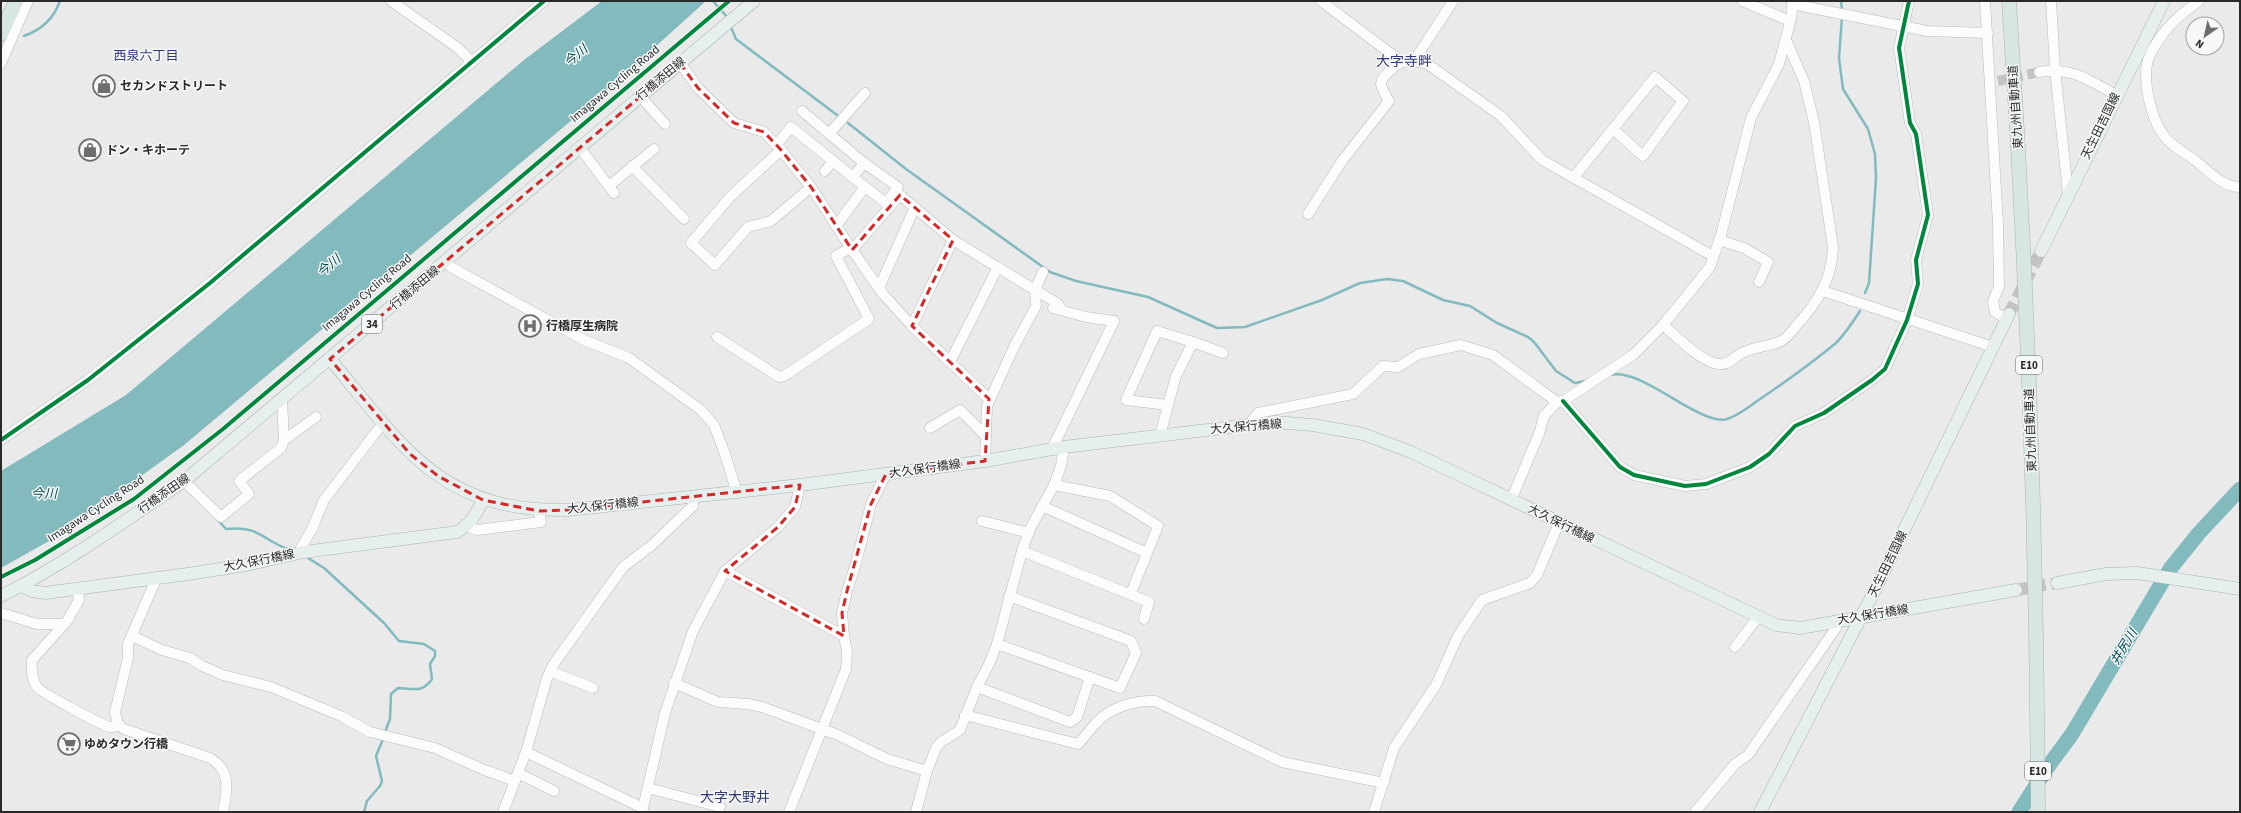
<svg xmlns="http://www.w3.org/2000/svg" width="2241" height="813" font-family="'Source Sans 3','Noto Sans JP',sans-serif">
  <rect width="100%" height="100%" fill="#eaeaea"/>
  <!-- water -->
  <path fill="#82babd" d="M602 1H706L603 94 184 445 58 536 1 568V471L126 395 524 60Z"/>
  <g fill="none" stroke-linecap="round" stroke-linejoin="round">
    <!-- stream -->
    <g stroke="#82babd" stroke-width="2.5">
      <path d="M713 1 728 18"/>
      <path d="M1841 1 1842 10"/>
      <path d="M1842 17 1839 58 1843 89 1868 129 1875 154 1876 178 1869 283 1865 293"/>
      <path d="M730 25 736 39 837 115"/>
      <path d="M24 36C41 30 54 18 60 1"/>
      <path d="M848 123 906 169 1050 272 1076 281 1148 297 1217 328 1245 327 1322 300 1360 283 1387 279 1403 281 1443 300 1470 306 1497 323 1528 337 1534 342 1556 371 1575 383 1585 381"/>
      <path d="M1610 375C1638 368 1684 411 1712 418 1716 419 1723 421 1727 419 1740 415 1751 405 1763 397 1788 380 1813 362 1836 343 1845 334 1853 322 1860 311"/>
      <path d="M218 520 226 529C262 526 261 540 290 550"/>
      <path d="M308 558 324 568 384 623 399 641 424 644 435 651V656L430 664 432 679C422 694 413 688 398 688L391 694 390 719 385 732"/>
      <path d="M364 812 367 801 380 786 382 781 376 756 383 739"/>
    </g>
    <!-- river -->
    <path stroke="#82babd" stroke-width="15" d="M2019 812 2047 768 2072 734 2170 569 2199 533 2240 489"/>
    <!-- minor-tunnel -->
    <path stroke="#c3c3c4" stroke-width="10" stroke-dasharray="10 5" stroke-linecap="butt" d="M1998 81 2039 72"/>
    <!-- major-tunnel -->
    <g stroke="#c3c3c4" stroke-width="12" stroke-dasharray="12 6" stroke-linecap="butt">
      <path d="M2009 314 2041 251"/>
      <path d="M2016 590 2057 583"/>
    </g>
    <!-- minor casing -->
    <g stroke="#bbb" stroke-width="11">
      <g id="minor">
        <path d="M391 1 458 48 472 62"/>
        <path d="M1321 1 1402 62"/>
        <path d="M1742 1 1790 21"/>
        <path d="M1985 1 1998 224 1999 286 1993 301 1995 312 2007 319"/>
        <path d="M2051 1 2055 69 2068 193"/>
        <path d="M2199 1C2180 14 2160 33 2150 55 2140 75 2151 120 2165 137 2173 147 2185 153 2196 161 2208 171 2223 187 2240 187"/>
        <path d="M1792 4 1927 31 1988 33"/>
        <path d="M1414 61 1453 1"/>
        <path d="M1 63 28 1"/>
        <path d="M680 63 698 88 734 123 764 132 781 150 811 187 852 250 883 294 912 326 989 399"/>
        <path d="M2039 72C2071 66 2090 81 2116 95"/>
        <path d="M640 96 665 124"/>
        <path d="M802 111 864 163"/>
        <path d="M829 134 865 93"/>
        <path d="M776 145 791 127 865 187 836 226"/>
        <path d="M580 148 614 193"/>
        <path d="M781 150 730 197 691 243 715 265 748 227 771 221 811 187"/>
        <path d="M632 166 684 219"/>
        <path d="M825 171 833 161"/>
        <path d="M853 177 864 163 898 187 886 203 865 187"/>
        <path d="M1574 177 1655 77 1683 101 1643 156 1613 129"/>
        <path d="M609 186 654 149"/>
        <path d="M1308 214 1342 161 1389 101C1386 96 1382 90 1381 84 1381 77 1397 63 1403 62 1410 60 1419 62 1426 63L1501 116 1542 160 1713 256"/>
        <path d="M1719 240 1744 248 1768 262 1759 282"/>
        <path d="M852 250 900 195 953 240 1035 290 1036 306 1014 347 987 406 985 461"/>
        <path d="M446 262 451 267 584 340 629 358 701 410 714 425 725 454 737 493"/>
        <path d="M1043 272 1035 290 1057 303 1062 310"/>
        <path d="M879 288 915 207"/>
        <path d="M1823 291 1993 347"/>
        <path d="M1663 325C1678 337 1695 357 1714 363 1729 368 1733 356 1744 352 1756 347 1768 346 1779 342 1787 339 1792 331 1797 325 1818 302 1832 279 1833 247L1814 122 1804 81 1786 40"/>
        <path d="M912 326 953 240"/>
        <path d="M717 337 779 377 784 376 869 319 836 256 850 248"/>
        <path d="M1193 342 1223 353"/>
        <path d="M950 362 998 267"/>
        <path d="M1563 401 1620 467 1634 475 1685 486 1706 484 1750 467 1769 454 1795 426 1824 413 1872 380 1885 369 1907 320 1918 284 1916 260 1928 215 1916 134 1910 123 1899 48 1909 1"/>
        <path d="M1249 425 1258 413 1353 394 1383 366 1398 367 1419 354 1461 345 1493 355 1557 402"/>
        <path d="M930 428 960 410 986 436"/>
        <path d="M1160 436 1168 405 1126 400 1157 331 1193 342 1176 376 1168 405"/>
        <path d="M1 440 88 380 210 283 544 1"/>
        <path d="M284 440 316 417"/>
        <path d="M1052 449 1114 321 1086 317 1053 308"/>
        <path d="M184 481 221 517 249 494 239 481 281 448 284 440 282 399"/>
        <path d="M1054 485 1110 496 1158 526 1131 593"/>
        <path d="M1511 500 1539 434 1544 416 1557 402 1563 401 1633 355 1663 325 1710 267 1721 235 1751 118 1779 64 1791 19 1793 1"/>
        <path d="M1042 506 1147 553"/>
        <path d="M982 521 1029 533"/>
        <path d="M467 526 477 530 541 522 539 511"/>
        <path d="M1022 551 1149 602 1144 619"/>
        <path d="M304 552 301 548 312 529 324 500 383 423"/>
        <path d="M725 571 844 636 847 652 846 669 789 812"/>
        <path d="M157 577 128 644V658L115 712C117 720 117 725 124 729L210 758C232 771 227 790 223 812"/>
        <path d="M78 588 79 600 67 621 32 660C31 668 32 680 37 687 40 692 103 726 110 727 113 727 116 726 119 726"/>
        <path d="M1 613 37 624H64"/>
        <path d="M132 636 162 650 190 658 202 666 223 675 271 687 341 716 370 732 435 748 482 769 515 781"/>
        <path d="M844 636 842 613 847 591 856 563 871 504 886 474"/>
        <path d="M997 644 1120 688 1136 653 1131 641 1009 596"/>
        <path d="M1735 647 1758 617"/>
        <path d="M550 671 593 688"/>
        <path d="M674 683 718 702 748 704 762 707 838 735 887 759 927 771"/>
        <path d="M977 687 1070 722 1077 717 1090 677"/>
        <path d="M965 715 1078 744C1085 737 1090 729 1097 722 1111 707 1135 700 1155 701L1282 762 1384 783"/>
        <path d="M526 752 643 808"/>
        <path d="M518 773 554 791"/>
        <path d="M648 788 720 807"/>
        <path d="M503 812 526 752 547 678 553 665 623 567 652 545 693 506 694 496"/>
        <path d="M642 812 665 713 693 631 725 571 778 527 795 507 800 485"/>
        <path d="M916 812 927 771 936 748 941 742 960 730 977 687 989 664 997 644 1022 551 1030 529 1054 485 1061 466 1064 447"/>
        <path d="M1374 812 1394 748 1436 685 1458 636 1482 600 1530 583 1537 575 1559 523"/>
        <path d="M1695 812 1735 764 1748 755 1836 628 1834 621"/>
      </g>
    </g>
    <!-- major casing -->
    <g stroke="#a6b5b3" stroke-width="13">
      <g id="major">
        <path d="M2041 251 2164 1"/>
        <path d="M330 359C404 448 440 512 568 510L800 485 985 461 1064 447 1274 422 1313 425 1363 434 1411 452 1776 625 1800 628 2016 590"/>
        <path d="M2057 583 2106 574 2137 573 2240 589"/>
        <path d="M21 586 32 591 45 593 188 574 246 565 304 552 457 532C471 524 476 514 483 500"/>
        <path d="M1 596C65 564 125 521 184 481L754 1"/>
        <path d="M1760 812 1875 590 2009 314"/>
      </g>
    </g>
    <!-- highway casing -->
    <g stroke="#a6b5b3" stroke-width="15">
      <g id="highway">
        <path d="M2009 1C2027 271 2037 541 2038 812"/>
        <path d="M1 34 16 1"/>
      </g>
    </g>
    <!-- minor -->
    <use href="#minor" stroke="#fcfcfc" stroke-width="10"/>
    <!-- major -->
    <use href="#major" stroke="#e6efed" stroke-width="12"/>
    <!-- highway -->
    <use href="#highway" stroke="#d7e5e3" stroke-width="14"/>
    <!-- cycleway casing -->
    <g stroke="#f6f7f8" stroke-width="6">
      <g id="cycleway">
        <path d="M1563 401 1620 467 1634 475 1685 486 1706 484 1750 467 1769 454 1795 426 1824 413 1872 380 1885 369 1907 320 1918 284 1916 260 1928 215 1916 134 1910 123 1899 48 1909 1"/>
        <path d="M1 440 88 380 210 283 544 1"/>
        <path d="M1 577 35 560 134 499 223 429 729 1"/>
      </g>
    </g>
    <!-- cycleway -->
    <use href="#cycleway" stroke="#00873e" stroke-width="4"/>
  </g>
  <!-- marked area -->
  <path fill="none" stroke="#d62828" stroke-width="3" stroke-dasharray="8 5" stroke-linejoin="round" d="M680 63 698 88 734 123 764 132 781 150 811 187 852 250 900 195 953 240 912 326 989 399 985 461 886 474 871 504 847 591 842 613 844 636 725 571 778 527 795 507 800 485 568 510 539 511 483 500 438 476 410 454 330 359Z"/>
  <!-- icons -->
  <defs>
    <g id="shop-ring" transform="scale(1.15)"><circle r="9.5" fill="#f6f7f8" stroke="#6d6d6d" stroke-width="1.5"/><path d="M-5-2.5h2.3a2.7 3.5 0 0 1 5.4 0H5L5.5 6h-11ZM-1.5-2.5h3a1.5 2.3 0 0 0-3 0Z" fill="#6d6d6d"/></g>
    <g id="hospital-ring" transform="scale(1.15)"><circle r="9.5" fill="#f6f7f8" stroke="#6d6d6d" stroke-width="1.5"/><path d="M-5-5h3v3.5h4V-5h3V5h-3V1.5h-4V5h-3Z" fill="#6d6d6d"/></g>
    <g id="supermarket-ring" transform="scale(1.15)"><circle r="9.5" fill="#f6f7f8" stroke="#6d6d6d" stroke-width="1.5"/><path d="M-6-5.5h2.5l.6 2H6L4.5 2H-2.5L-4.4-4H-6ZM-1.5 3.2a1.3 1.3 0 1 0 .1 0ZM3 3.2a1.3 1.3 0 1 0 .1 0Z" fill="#6d6d6d"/></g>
  </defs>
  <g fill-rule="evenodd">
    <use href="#shop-ring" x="104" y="86"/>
    <use href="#shop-ring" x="90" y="150"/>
    <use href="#hospital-ring" x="530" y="326"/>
    <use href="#supermarket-ring" x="69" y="744"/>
  </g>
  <g text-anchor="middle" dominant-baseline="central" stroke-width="3" stroke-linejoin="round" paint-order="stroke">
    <!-- shield labels -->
    <g fill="#f6f7f8" stroke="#666768" stroke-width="1">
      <rect x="362" y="315" width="20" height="18" rx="3"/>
      <rect x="2016" y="356" width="26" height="18" rx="3"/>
      <rect x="2025" y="762" width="26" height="18" rx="3"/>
    </g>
    <g font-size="11" font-weight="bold" fill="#29292a">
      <text x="372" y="324">34</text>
      <text x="2029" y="365">E10</text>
      <text x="2038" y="771">E10</text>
    </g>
    <!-- street labels -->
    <g font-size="12" fill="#29292a" stroke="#f6f7f8">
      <text transform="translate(661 79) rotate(-40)">行橋添田線</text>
      <text transform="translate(615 84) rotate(-40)">Imagawa Cycling Road</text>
      <text transform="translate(2016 107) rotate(-94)">東九州自動車道</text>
      <text transform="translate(2101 126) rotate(-64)">天生田吉国線</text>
      <text transform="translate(415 288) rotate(-40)">行橋添田線</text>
      <text transform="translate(367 293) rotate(-40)">Imagawa Cycling Road</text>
      <text transform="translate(1246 427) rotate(-5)">大久保行橋線</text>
      <text transform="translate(2031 430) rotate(-92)">東九州自動車道</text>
      <text transform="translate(925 469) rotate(-8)">大久保行橋線</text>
      <text transform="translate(164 494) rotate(-35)">行橋添田線</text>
      <text transform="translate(603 506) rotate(-6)">大久保行橋線</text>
      <text transform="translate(96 509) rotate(-33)">Imagawa Cycling Road</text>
      <text transform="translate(1561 524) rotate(26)">大久保行橋線</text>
      <text transform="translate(259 561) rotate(-11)">大久保行橋線</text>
      <text transform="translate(1888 564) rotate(-64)">天生田吉国線</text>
      <text transform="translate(1873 615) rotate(-9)">大久保行橋線</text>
    </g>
    <!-- poi labels -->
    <g font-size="12" font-weight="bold" fill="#29292a" stroke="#f6f7f8" text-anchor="start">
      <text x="120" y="86">セカンドストリート</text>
      <text x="106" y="150">ドン・キホーテ</text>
      <text x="546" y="326">行橋厚生病院</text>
      <text x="84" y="744">ゆめタウン行橋</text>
    </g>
    <!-- neighbourhood labels -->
    <g font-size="13" fill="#313974" stroke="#f6f7f8">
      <text x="146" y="56">西泉六丁目</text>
    </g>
    <!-- water labels -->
    <g font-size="13" font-style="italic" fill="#004d51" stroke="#f6f7f8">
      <text transform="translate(576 56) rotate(-40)">今川</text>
      <text transform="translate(329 266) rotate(-40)">今川</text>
      <text x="44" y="494">今川</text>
      <text transform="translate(2124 647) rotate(-59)">井尻川</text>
    </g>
    <!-- quarter labels -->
    <g font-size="14" fill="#313974" stroke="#f6f7f8">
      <text x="1404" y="62">大字寺畔</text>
      <text x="735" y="798">大字大野井</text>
    </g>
  </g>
  <!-- border -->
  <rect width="2241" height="813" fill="none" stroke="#29292a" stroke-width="4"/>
  <!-- north arrow -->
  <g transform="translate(2205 36) rotate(214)"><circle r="19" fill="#f6f7f8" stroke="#a4a5a6"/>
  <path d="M0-3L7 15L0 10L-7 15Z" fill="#6d6d6d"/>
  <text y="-6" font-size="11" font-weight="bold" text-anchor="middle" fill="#29292a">N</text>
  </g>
</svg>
